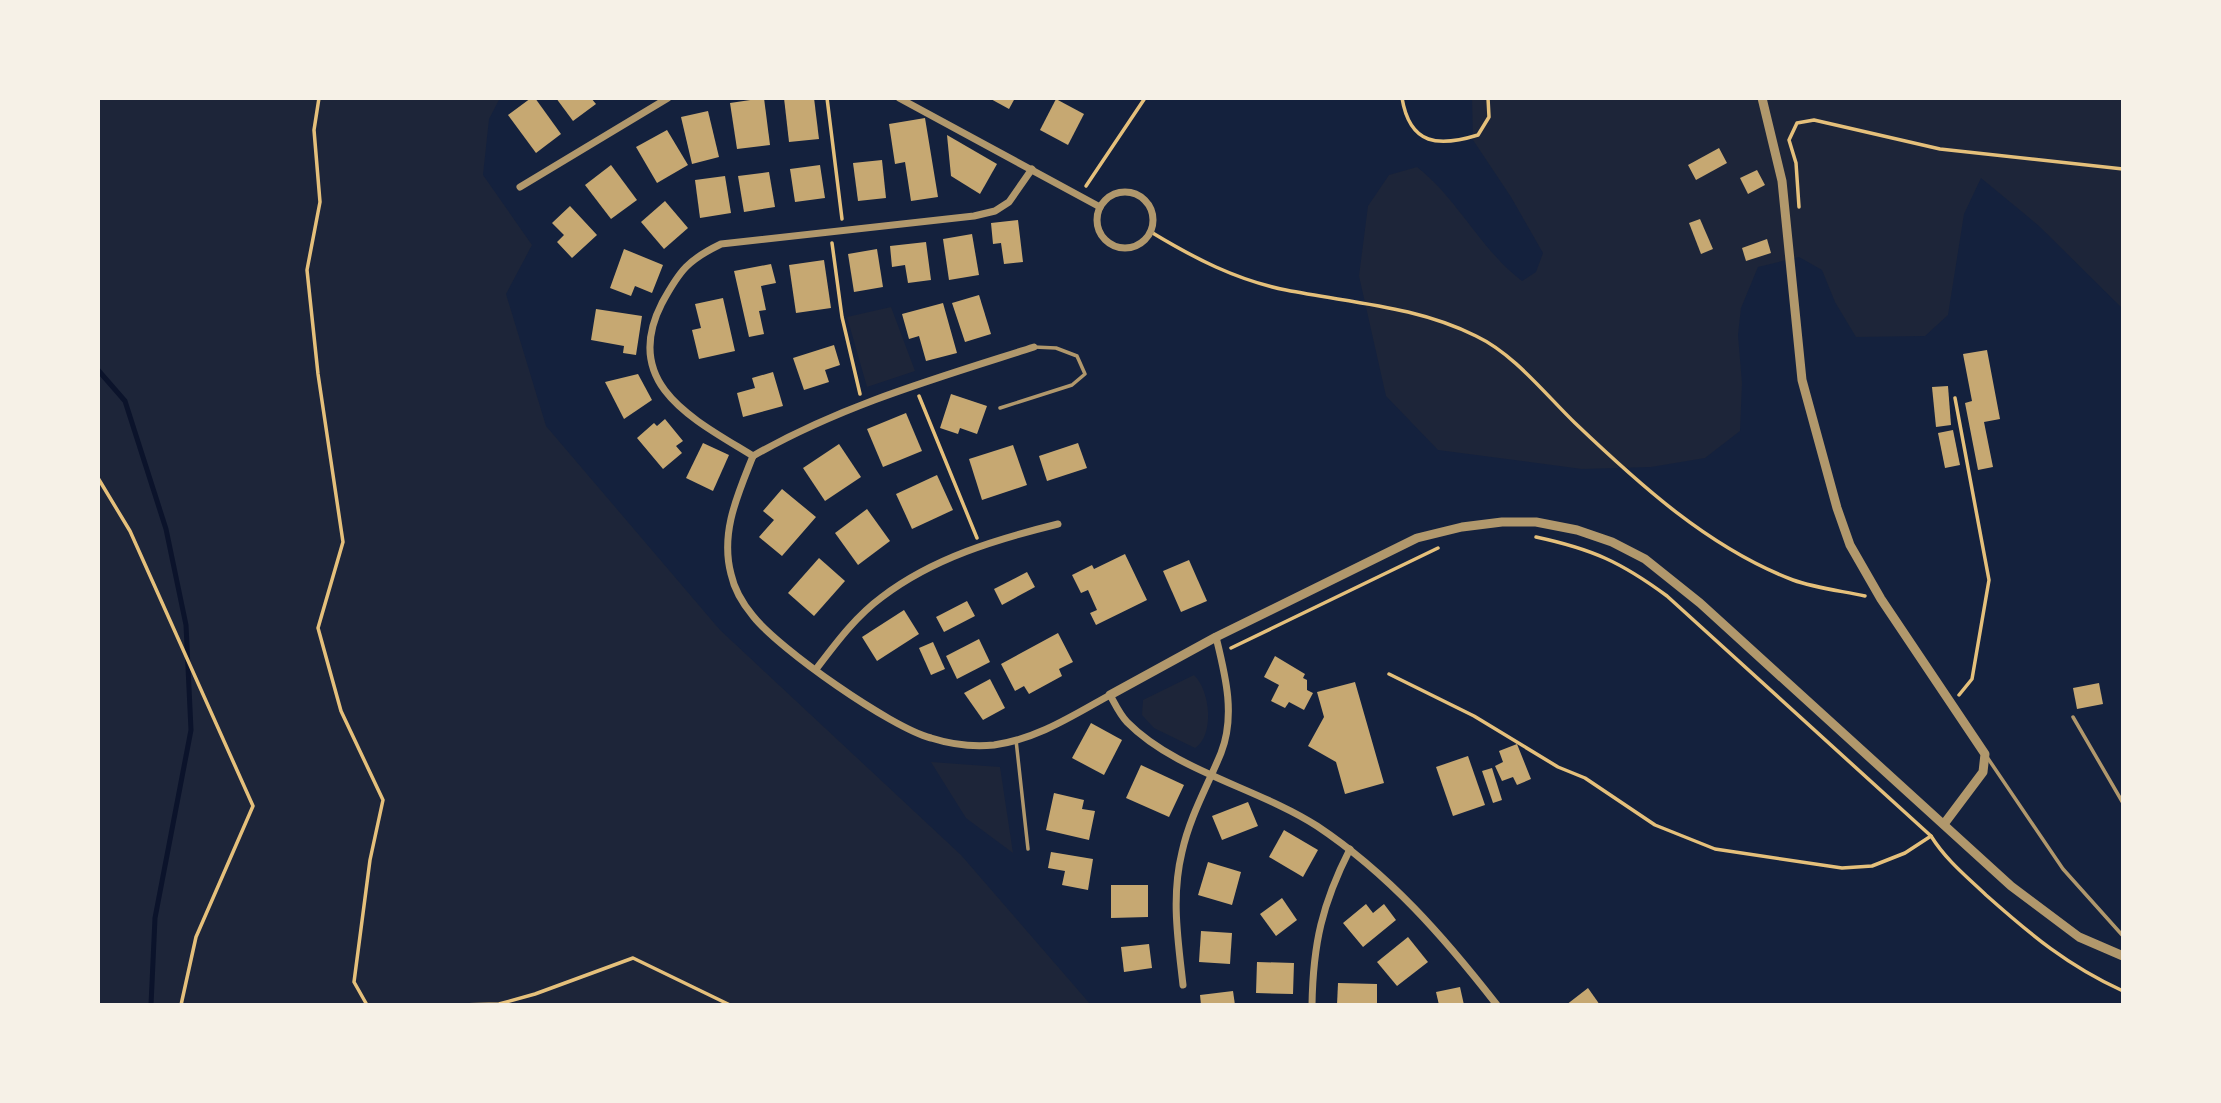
<svg xmlns="http://www.w3.org/2000/svg" width="2221" height="1103" font-family="Barlow,sans-serif">
  <rect width="100%" height="100%" fill="#14213d"/>
  <!-- green -->
  <g fill="#1d2539">
    <path d="M98 98H500L489 119 483 175 532 245 506 294 546 426 720 630 961 855 1091 1005H98Z"/>
    <path d="M1472 98H2123V309L2039 226 1981 178 1964 214 1948 315 1925 336 1856 337 1835 302 1822 270 1799 257 1758 267 1741 308 1738 335 1742 383 1740 431 1705 458 1651 467 1582 469 1438 450 1386 396 1359 276 1368 206 1389 175 1417 167C1458 199 1480 249 1522 281L1536 272 1543 253 1511 197 1473 140Z"/>
    <path d="M891 307 915 371 867 387 847 317Z"/>
    <path d="M1194 675C1210 690 1215 735 1195 748L1154 728 1142 715 1143 700Z"/>
    <path d="M931 762 1000 767 1013 853 966 818Z"/>
  </g>
  <g fill="none" stroke-linecap="round" stroke-linejoin="round">
    <!-- stream -->
    <path stroke="#0b132b" stroke-width="5" d="M98 370 125 401 166 529 186 625 191 730 155 918 151 1005"/>
  </g>
  <!-- building -->
  <g fill="#c6a872">
    <path d="M531 98H535L561 134 536 153 508 115Z"/>
    <path d="M556 98H591L596 104 573 121Z"/>
    <path d="M764 98 770 145 737 149 730 103Z"/>
    <path d="M784 98H814L819 139 789 142Z"/>
    <path d="M989 98H1015L1009 109Z"/>
    <path d="M1056 99 1084 114 1068 145 1040 130Z"/>
    <path d="M708 111 719 157 692 164 681 117Z"/>
    <path d="M925 118 938 197 911 201 905 162 895 164 889 124Z"/>
    <path d="M667 130 688 165 657 183 636 147Z"/>
    <path d="M947 135 997 164 980 194 951 176Z"/>
    <path d="M1719 148 1727 163 1696 180 1688 165Z"/>
    <path d="M882 160 886 198 858 201 853 163Z"/>
    <path d="M611 165 637 200 611 219 585 185Z"/>
    <path d="M820 165 825 198 795 202 790 169Z"/>
    <path d="M1757 170 1765 185 1748 194 1740 178Z"/>
    <path d="M769 172 775 207 744 212 738 176Z"/>
    <path d="M725 176 731 213 700 218 695 180Z"/>
    <path d="M665 201 688 228 664 249 641 222Z"/>
    <path d="M570 206 597 235 572 258 557 242 564 235 552 223Z"/>
    <path d="M1700 219 1713 249 1701 254 1689 223Z"/>
    <path d="M1018 220 1023 262 1004 264 1001 243 993 244 991 223Z"/>
    <path d="M972 234 979 275 949 280 943 239Z"/>
    <path d="M1767 239 1771 253 1746 261 1742 248Z"/>
    <path d="M926 242 931 280 908 283 905 265 892 267 890 246Z"/>
    <path d="M624 249 663 265 652 293 635 286 631 296 610 288Z"/>
    <path d="M877 249 883 287 854 292 848 254Z"/>
    <path d="M824 260 831 308 796 313 789 265Z"/>
    <path d="M771 264 776 283 761 286 766 310 759 311 764 334 749 337 734 271Z"/>
    <path d="M979 295 991 334 965 342 952 303Z"/>
    <path d="M723 298 735 351 699 359 692 330 701 328 695 304Z"/>
    <path d="M943 303 957 353 926 361 919 336 909 339 902 314Z"/>
    <path d="M596 309 642 316 636 355 623 353 624 346 591 340Z"/>
    <path d="M834 345 840 365 825 370 829 382 804 390 793 358Z"/>
    <path d="M1987 350 2000 419 1984 422 1993 467 1978 470 1965 403 1972 401 1963 354Z"/>
    <path d="M773 372 783 406 743 417 737 393 755 388 752 378Z"/>
    <path d="M638 374 652 400 624 419 605 382Z"/>
    <path d="M1948 386 1951 425 1936 427 1932 387Z"/>
    <path d="M951 394 987 406 977 434 960 428 958 434 940 428Z"/>
    <path d="M906 413 922 451 883 467 867 429Z"/>
    <path d="M665 419 683 441 676 446 682 453 663 469 637 438 654 423 657 426Z"/>
    <path d="M1953 430 1960 465 1945 468 1938 433Z"/>
    <path d="M703 443 729 455 713 491 686 478Z"/>
    <path d="M1078 443 1087 468 1047 481 1039 456Z"/>
    <path d="M839 444 861 477 825 501 803 468Z"/>
    <path d="M1013 445 1027 485 982 500 969 459Z"/>
    <path d="M937 475 953 510 912 529 896 494Z"/>
    <path d="M782 489 816 517 782 556 759 537 774 520 763 511Z"/>
    <path d="M867 509 890 541 858 565 835 533Z"/>
    <path d="M1125 554 1147 600 1096 625 1090 613 1097 610 1088 590 1081 593 1072 575 1092 565 1094 569Z"/>
    <path d="M819 558 845 581 814 616 788 593Z"/>
    <path d="M1189 560 1207 601 1181 612 1163 571Z"/>
    <path d="M1027 572 1035 587 1002 605 994 589Z"/>
    <path d="M967 601 975 616 944 632 936 617Z"/>
    <path d="M904 610 919 634 877 661 862 637Z"/>
    <path d="M1058 633 1073 662 1059 669 1062 676 1029 694 1024 686 1015 691 1001 664Z"/>
    <path d="M979 639 990 662 957 679 946 656Z"/>
    <path d="M933 642 945 669 931 675 919 648Z"/>
    <path d="M1275 656 1305 674 1303 678 1307 680V690L1313 693 1304 710 1289 702 1285 708 1271 701 1279 685 1264 677Z"/>
    <path d="M990 679 1005 708 983 720 964 693Z"/>
    <path d="M1355 682 1384 783 1345 794 1336 762 1308 746 1324 717 1317 692Z"/>
    <path d="M2099 683 2103 704 2077 709 2073 688Z"/>
    <path d="M1091 723 1122 740 1104 775 1072 758Z"/>
    <path d="M1517 744 1531 779 1517 785 1513 777 1502 781 1495 766 1503 762 1499 751Z"/>
    <path d="M1468 756 1485 805 1453 816 1436 767Z"/>
    <path d="M1141 765 1184 785 1169 817 1126 798Z"/>
    <path d="M1492 768 1502 800 1493 803 1482 771Z"/>
    <path d="M1054 793 1084 800 1082 809 1095 811 1089 840 1046 830Z"/>
    <path d="M1248 802 1258 826 1222 840 1212 816Z"/>
    <path d="M1284 830 1318 850 1303 877 1269 857Z"/>
    <path d="M1051 852 1093 859 1088 890 1062 885 1065 871 1048 868Z"/>
    <path d="M1208 862 1241 872 1232 905 1198 895Z"/>
    <path d="M1111 885H1148V917L1111 918Z"/>
    <path d="M1282 898 1297 920 1276 936 1260 914Z"/>
    <path d="M1366 904 1373 913 1384 904 1396 920 1363 947 1343 923Z"/>
    <path d="M1201 931 1232 933 1230 964 1199 962Z"/>
    <path d="M1408 937 1428 962 1397 986 1377 962Z"/>
    <path d="M1149 944 1152 968 1124 972 1121 947Z"/>
    <path d="M1257 962 1294 963 1293 994 1256 993Z"/>
    <path d="M1338 983 1377 984V1005H1337Z"/>
    <path d="M1460 987 1464 1005H1439L1436 992Z"/>
    <path d="M1588 988 1600 1005H1566Z"/>
    <path d="M1233 991 1235 1005H1201L1200 995Z"/>
  </g>
  <g fill="none" stroke-linecap="round" stroke-linejoin="round">
    <!-- path -->
    <g stroke="#e5c07b" stroke-width="3.5">
      <path d="M319 98 314 130 320 202 307 270 318 374 343 542 318 628 341 711 383 800 370 860 354 982 367 1005"/>
      <path d="M827 98 842 219"/>
      <path d="M1402 98C1410 146 1439 147 1478 135L1489 117 1488 98"/>
      <path d="M1086 186 1145 98"/>
      <path d="M1799 207 1796 163 1789 140 1797 123 1814 120 1940 149 2123 169"/>
      <path d="M1151 232C1194 258 1236 280 1286 290 1351 303 1416 306 1476 336 1514 354 1545 394 1575 423 1639 484 1709 548 1793 580 1815 588 1842 591 1865 596"/>
      <path d="M832 243 842 317 860 394"/>
      <path d="M919 396 977 538"/>
      <path d="M1955 398 1989 580 1972 679 1959 695"/>
      <path d="M98 478 130 531 253 806 196 937 181 1005"/>
      <path d="M1536 537C1592 549 1621 562 1667 596L1931 836C1946 860 1966 876 1986 895 2031 935 2068 966 2123 991"/>
      <path d="M1231 648 1438 548"/>
      <path d="M1389 674 1474 716 1558 767 1585 778 1655 825 1715 849 1842 868 1872 866 1905 853 1931 836"/>
      <path d="M459 1005 499 1004 535 994 633 958 730 1005"/>
    </g>
    <!-- service -->
    <g stroke="#b1986c" stroke-width="3.5">
      <path d="M1000 408 1072 385 1085 374 1077 356 1056 348 1034 347"/>
      <path d="M2073 717 2123 803"/>
      <path d="M1016 740 1028 849"/>
      <path d="M1987 757 2063 869 2123 936"/>
    </g>
    <!-- minor -->
    <g stroke="#b1986c" stroke-width="7">
      <path d="M899 98 1100 207"/>
      <path d="M520 187 668 98"/>
      <circle cx="1125" cy="220" r="28"/>
      <path d="M753 456C738 494 720 532 731 574 734 588 743 604 753 616 779 649 890 727 931 738 950 744 974 747 994 745 1037 739 1072 716 1110 695 1115 704 1120 715 1127 722 1175 771 1258 788 1317 826 1389 874 1444 937 1497 1005"/>
      <path d="M753 456C695 420 620 385 662 303 680 270 688 260 721 244L974 216 995 211 1009 202 1032 169"/>
      <path d="M753 456C842 405 937 378 1034 347"/>
      <path d="M817 668C836 643 856 616 882 597 933 558 997 539 1058 524"/>
      <path d="M1183 985C1178 940 1171 897 1182 852 1190 816 1207 787 1221 753 1236 715 1225 674 1216 637"/>
      <path d="M1312 1005C1313 944 1322 904 1350 849"/>
    </g>
    <!-- tertiary -->
    <g stroke="#b1986c" stroke-width="9">
      <path d="M1762 98 1782 181 1802 380 1837 508 1850 545 1881 599 1985 754 1983 772 1944 824"/>
      <path d="M1110 695 1216 637 1417 538 1462 527 1502 522H1536L1577 530 1612 542 1645 559 1700 603 2011 886 2079 937 2123 956"/>
    </g>
  </g>
  <!-- border -->
  <rect width="2221" height="1103" fill="none" stroke="#f6f1e7" stroke-width="200"/>
</svg>
